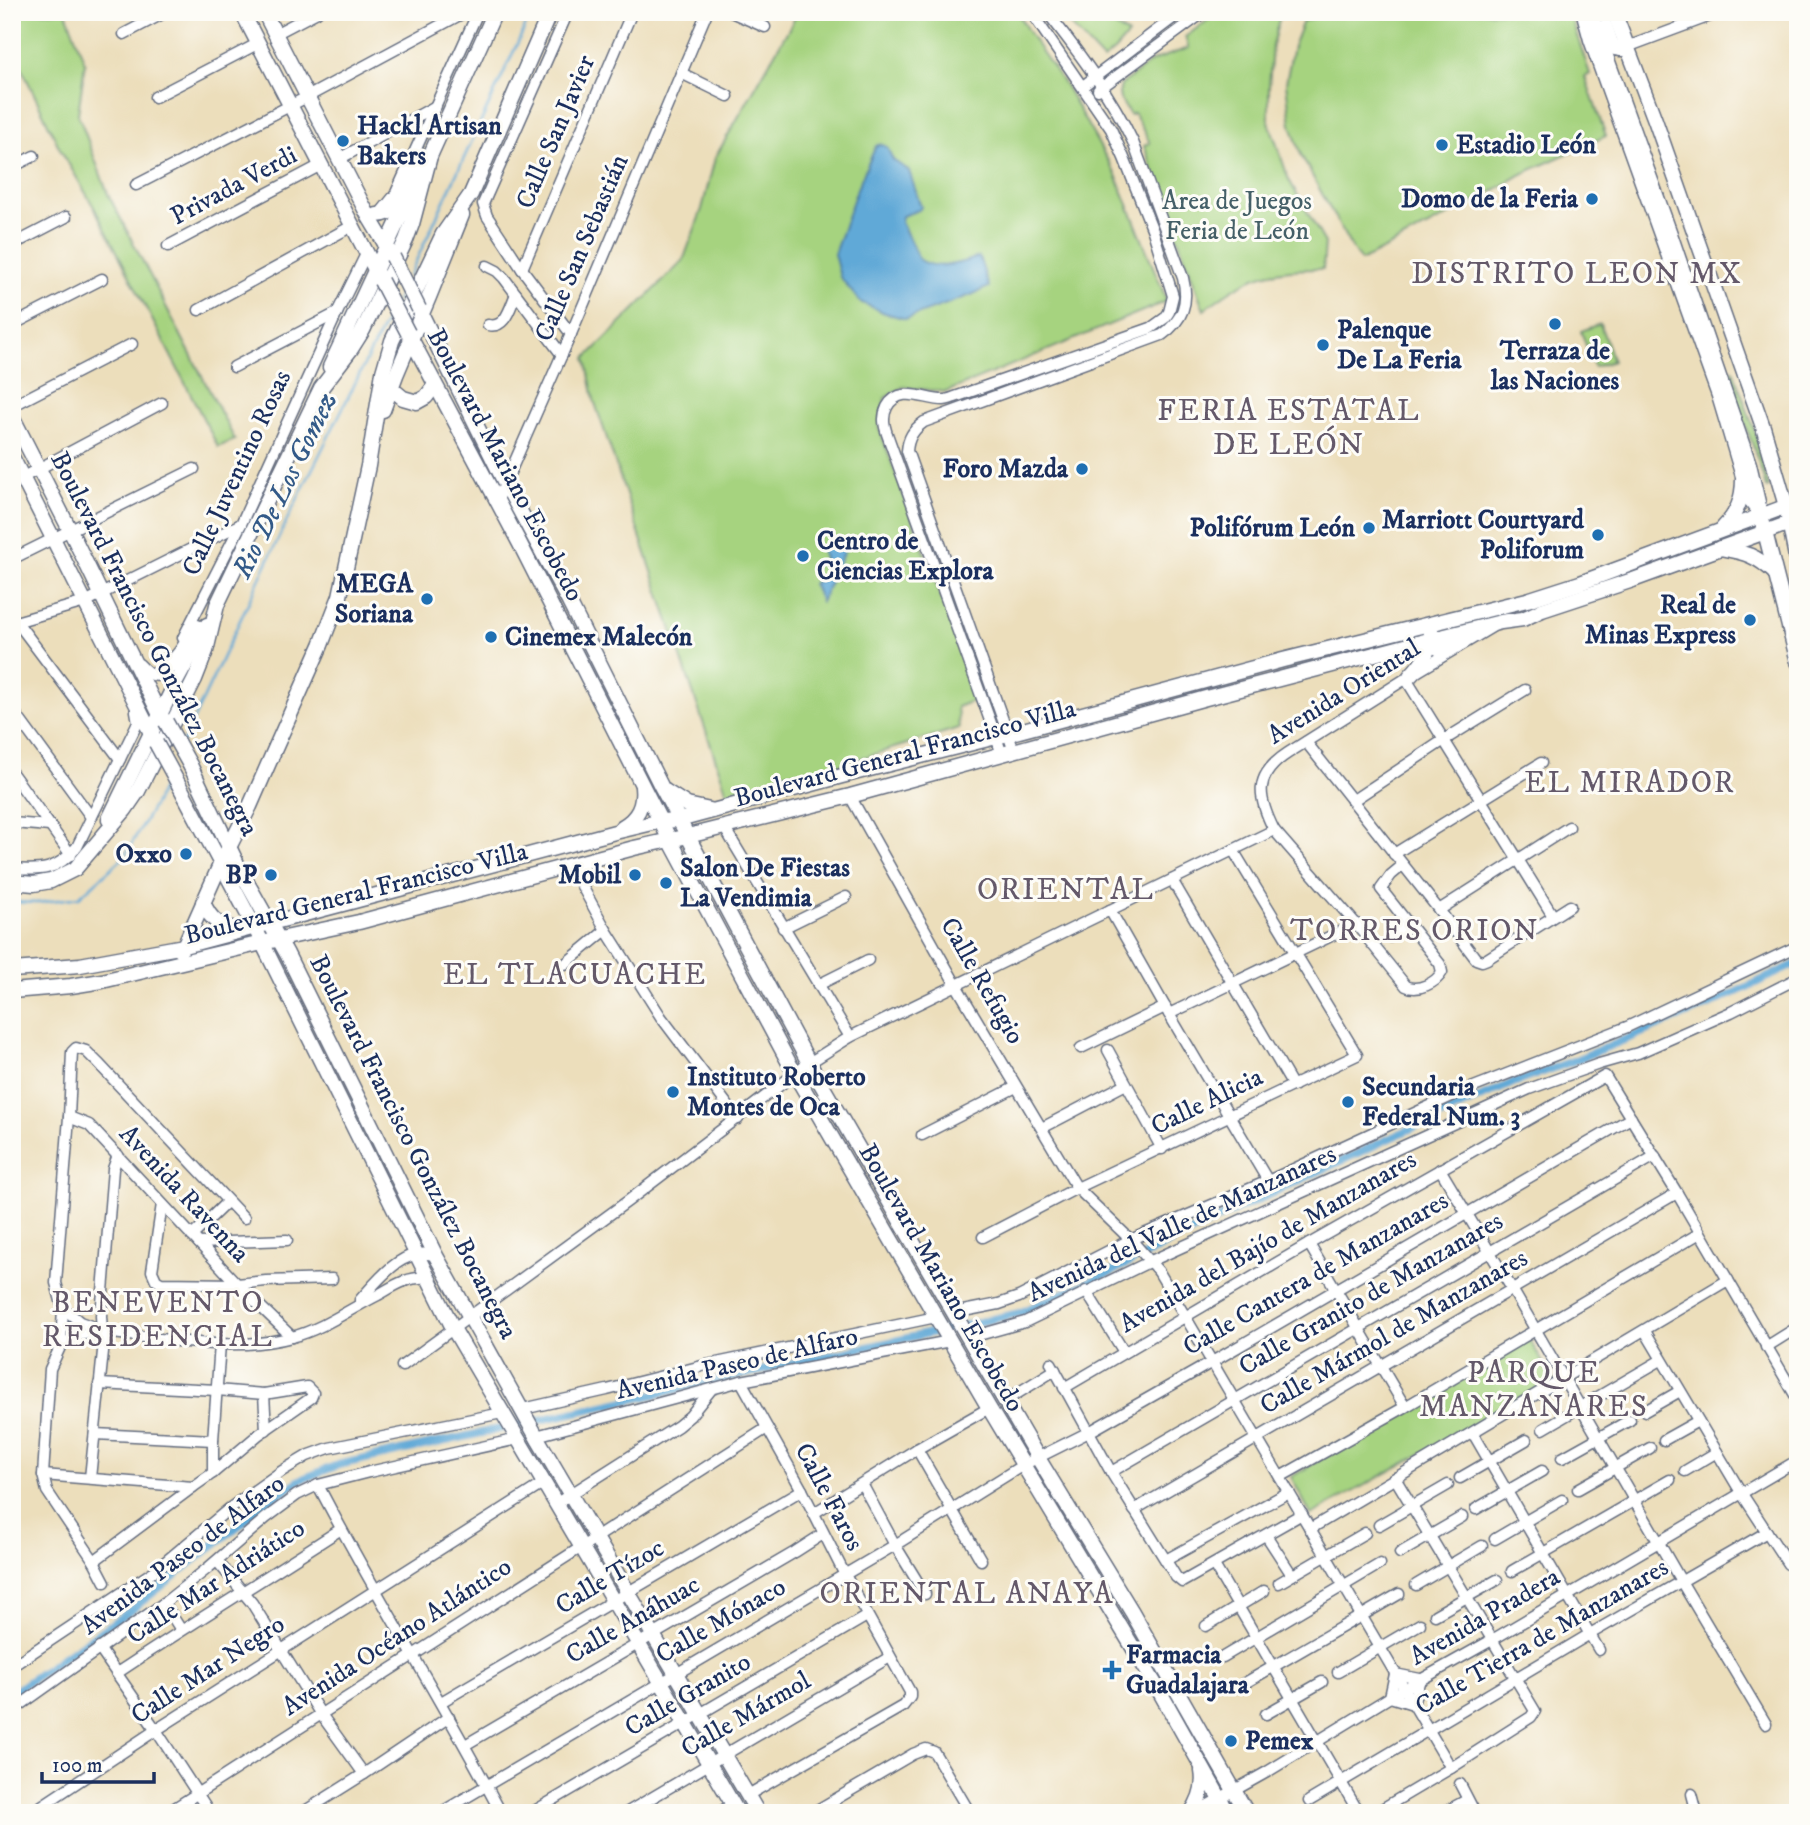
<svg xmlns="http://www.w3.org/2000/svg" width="1810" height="1825" font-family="'IM FELL DW Pica',serif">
  <rect width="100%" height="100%" fill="#fdfcf7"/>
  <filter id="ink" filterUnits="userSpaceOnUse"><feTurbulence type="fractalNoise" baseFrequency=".0143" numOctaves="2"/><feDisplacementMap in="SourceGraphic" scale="14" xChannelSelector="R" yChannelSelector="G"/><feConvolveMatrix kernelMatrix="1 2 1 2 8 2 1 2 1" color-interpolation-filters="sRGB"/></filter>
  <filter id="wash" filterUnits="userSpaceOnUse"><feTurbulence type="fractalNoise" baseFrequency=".00686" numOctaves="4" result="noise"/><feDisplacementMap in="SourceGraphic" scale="28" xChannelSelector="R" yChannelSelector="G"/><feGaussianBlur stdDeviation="1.57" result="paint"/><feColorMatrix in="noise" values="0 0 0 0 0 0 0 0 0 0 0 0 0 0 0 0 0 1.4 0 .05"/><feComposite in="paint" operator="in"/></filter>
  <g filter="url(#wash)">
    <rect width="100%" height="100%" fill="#ecdebb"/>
    <!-- green -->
    <g fill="#a6d37f" stroke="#60816e" stroke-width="2">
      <path d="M12 12H66L85 63 78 114 108 194 235 440 218 447 95 209 60 149 16 56 12 45Z"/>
      <path d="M802 12H1017L1031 36 1065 85 1116 175 1167 301 946 392 903 387 885 398 879 428 978 699 957 707 959 728 729 799 594 400 586 358 683 261 702 209 715 158 796 16Z"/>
      <path d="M1058 12H1094L1128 35 1115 50 1103 60Z"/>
      <path d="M1219 12H1281L1272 46 1269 87V122L1289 180 1325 243 1323 269C1267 268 1247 276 1204 310L1144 146 1150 143 1134 113 1130 115 1120 99 1119 94 1121 85 1152 61 1189 48 1185 37Z"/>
      <path d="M1315 12H1569L1590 74 1585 77 1606 136 1522 174 1482 198 1361 261 1351 247 1301 155 1291 125 1286 83 1293 46 1303 21 1316 17Z"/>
      <path d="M1600 324 1613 361 1594 367 1581 331Z"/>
      <path d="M1733 370 1756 435 1769 487 1766 488C1756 449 1740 412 1727 373Z"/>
      <path d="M1528 1338 1554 1380 1311 1515 1291 1477Z"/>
    </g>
    <!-- water -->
    <g fill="#60a9d7" stroke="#3e6c9a" stroke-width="2">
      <path d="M880 144 887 147 893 160 909 171 921 207 919 210 902 216 901 222 919 259C936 272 960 263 979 257L989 287 971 295 906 319 885 313 860 302 840 277 834 254 858 186 876 146Z"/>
      <path d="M850 538 821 602 813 583 829 576 821 549Z"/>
    </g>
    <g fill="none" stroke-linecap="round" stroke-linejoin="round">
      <!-- stream -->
      <g stroke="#60a9d7" stroke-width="2.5">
        <path d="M409 276 532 12"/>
        <path d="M396 301 403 288"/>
        <path d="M183 742 288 518 390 313"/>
        <path d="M12 902 37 903 79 897 124 857 155 803 167 777"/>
      </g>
      <!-- canal -->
      <path stroke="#60a9d7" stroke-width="8" d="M12 1693 127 1613 261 1508 300 1480 338 1465 1020 1313 1113 1271 1238 1209 1388 1139 1513 1083 1573 1061 1711 1004 1798 963"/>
    </g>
  </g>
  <g filter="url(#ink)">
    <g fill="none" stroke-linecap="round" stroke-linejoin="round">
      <!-- minor casing -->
      <g stroke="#646c7f" stroke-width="13">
        <g id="minor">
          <path d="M568 12 483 204 487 216 522 269 571 334"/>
          <path d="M731 12 765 27"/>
          <path d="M1583 12V18L1589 40 1717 396 1748 500 1759 514"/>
          <path d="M124 34 166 12"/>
          <path d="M275 34 317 12"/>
          <path d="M1627 47 1721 12"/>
          <path d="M681 73 728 96"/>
          <path d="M1083 86 1181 12"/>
          <path d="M1098 90 1204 12"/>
          <path d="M155 97 259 43"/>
          <path d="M339 159 436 106"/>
          <path d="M12 167 34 156"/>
          <path d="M136 185 307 97 465 12"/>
          <path d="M382 211 395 195 478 12"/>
          <path d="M12 245 66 217"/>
          <path d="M168 246 321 165"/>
          <path d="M487 266 497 271 504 278 562 355"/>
          <path d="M522 269 632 12"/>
          <path d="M199 310 352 226"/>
          <path d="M12 325 102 279"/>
          <path d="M488 325C506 329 510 307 516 294"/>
          <path d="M234 367 337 313"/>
          <path d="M12 406 132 344"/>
          <path d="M12 483 162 403"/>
          <path d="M497 502 571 334 707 12"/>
          <path d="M12 559 194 469"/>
          <path d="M17 622 120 759"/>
          <path d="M12 623 85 602 241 524"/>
          <path d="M183 638 241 524 337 313 366 254"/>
          <path d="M139 664C152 678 161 682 171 662"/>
          <path d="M1406 679 1553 916"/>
          <path d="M12 709 91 817"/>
          <path d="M1306 742 1439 910 1476 959 1482 961 1487 959 1570 906"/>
          <path d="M1014 751 907 451C908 438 913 430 924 422L1162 335C1183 320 1189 303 1183 278L1133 142C1111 95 1079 53 1047 12"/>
          <path d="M1002 754 887 434C884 425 882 417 887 407 900 384 924 400 944 400 947 400 952 398 955 397L1151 328 1165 318 1169 312 1173 296 1153 231 1124 158 1111 129 1031 12"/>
          <path d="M12 773 71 855"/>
          <path d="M850 796 956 985 1077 1188 1134 1243 1159 1272 1451 1768"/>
          <path d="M1352 801 1444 740 1525 690"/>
          <path d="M12 823 50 826"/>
          <path d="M724 827 850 1037"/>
          <path d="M1394 854 1541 763"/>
          <path d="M1403 865 1391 875 1381 889 1440 964 1442 972C1436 983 1418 992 1406 986L1356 924 1274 830C1257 796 1254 775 1288 753L1410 676 1492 627"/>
          <path d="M571 866 606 930 661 1017 738 1119"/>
          <path d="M12 869C41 871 57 871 77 847L138 722 136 711"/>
          <path d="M1172 880 1293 1086"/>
          <path d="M1110 910 1169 1014 1268 1181"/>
          <path d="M1439 910 1569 827"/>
          <path d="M783 928 846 897"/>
          <path d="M1390 937 1408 923"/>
          <path d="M565 964 606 930"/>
          <path d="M818 985 868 960"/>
          <path d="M1169 1014 1356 924"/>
          <path d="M1081 1048 1165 1007"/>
          <path d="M1108 1050 1162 1149"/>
          <path d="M69 1117 89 1125 237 1284 292 1337"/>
          <path d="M1042 1128 1126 1084"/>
          <path d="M922 1135 1016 1087"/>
          <path d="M1440 1169 1512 1289 1681 1581 1766 1724"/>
          <path d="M162 1204 152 1271 156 1280 161 1283 237 1284 266 1281 332 1279"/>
          <path d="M192 1236 227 1202"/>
          <path d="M983 1237 1077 1188 1357 1055 1233 850"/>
          <path d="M199 1243 287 1240"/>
          <path d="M1309 1244 1405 1407"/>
          <path d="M1086 1291 1124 1352"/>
          <path d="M360 1300C378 1280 405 1244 436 1256"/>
          <path d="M63 1308 80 1322 102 1330"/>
          <path d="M953 1313 999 1304 1019 1297 1130 1240 1268 1181 1456 1094 1627 1027 1798 946"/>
          <path d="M1645 1331 1742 1494 1788 1564"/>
          <path d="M105 1332C166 1339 232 1353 292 1337 323 1329 350 1309 378 1295 394 1286 408 1276 427 1278"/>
          <path d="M968 1338 1025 1322 1151 1261 1529 1089 1599 1064 1638 1053 1731 1012 1798 978"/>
          <path d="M220 1344 213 1440V1473L258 1435 311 1398 313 1393 307 1387 264 1394"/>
          <path d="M61 1345 79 1335 100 1331"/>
          <path d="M1766 1347 1798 1327"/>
          <path d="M1051 1363 1111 1472 1176 1577 1182 1582 1302 1514"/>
          <path d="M402 1366 628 1201 809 1063 850 1037 1274 830"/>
          <path d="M741 1381 802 1490 845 1575 910 1692V1697L903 1706 748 1795"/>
          <path d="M99 1384 217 1390 264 1394 266 1430"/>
          <path d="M1064 1388 1309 1244 1605 1076 1677 1193 1798 1400"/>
          <path d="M1005 1401 1055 1370"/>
          <path d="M523 1409 607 1390 702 1366 936 1317"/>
          <path d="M1645 1411 1680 1391"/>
          <path d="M1543 1429 1661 1360"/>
          <path d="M1473 1433 1599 1650"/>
          <path d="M95 1434 213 1440"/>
          <path d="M536 1436 741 1381 950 1341"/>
          <path d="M1664 1440 1698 1421"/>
          <path d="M917 1449 981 1560"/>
          <path d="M1562 1458 1630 1420"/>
          <path d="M1685 1471 1717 1452"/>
          <path d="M1111 1472 1655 1156"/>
          <path d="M43 1475 193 1487 213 1473"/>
          <path d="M1280 1477 1405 1407 1700 1233"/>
          <path d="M90 1478 105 1332 102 1330 101 1316 113 1169 118 1155"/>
          <path d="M1460 1478 1526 1440"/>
          <path d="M862 1484 895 1545 925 1594"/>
          <path d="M318 1485C376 1597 443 1702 501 1813"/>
          <path d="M1578 1489 1650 1448"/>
          <path d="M557 1503 678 1426 690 1416 710 1391"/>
          <path d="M1476 1509 1542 1471"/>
          <path d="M1134 1510 1677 1193"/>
          <path d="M814 1513 917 1449 989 1408"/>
          <path d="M1379 1525 1448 1485"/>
          <path d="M1310 1529 1728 1280"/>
          <path d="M1266 1535 1292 1575"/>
          <path d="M1495 1539 1562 1500"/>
          <path d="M1400 1553 1462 1517"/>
          <path d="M1166 1560 1289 1492"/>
          <path d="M94 1561 193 1487"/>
          <path d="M217 1561 252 1603 320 1713 364 1774"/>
          <path d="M1214 1565 1359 1813"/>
          <path d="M1512 1571 1670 1480"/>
          <path d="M105 1582 94 1561 47 1491 43 1475 50 1369 61 1345 63 1308 56 1283 69 1117 72 1052 76 1048 86 1051 98 1063 244 1218"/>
          <path d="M1279 1583 1365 1533"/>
          <path d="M1416 1585 1482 1546"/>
          <path d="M164 1603 181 1630"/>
          <path d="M1435 1615 1497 1580"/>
          <path d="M1206 1626 1264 1591"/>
          <path d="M99 1648 156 1730 210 1813"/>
          <path d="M1223 1657 1380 1564"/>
          <path d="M12 1666 153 1572 230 1508 282 1471 307 1456 329 1448 502 1413"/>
          <path d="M1338 1672 1420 1624"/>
          <path d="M117 1673C190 1624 266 1578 341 1529"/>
          <path d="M1395 1674 1420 1679 1413 1704 1390 1697Z"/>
          <path d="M1238 1687 1399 1594"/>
          <path d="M441 1702 802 1490"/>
          <path d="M12 1711 164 1603 208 1568 266 1518 297 1495 318 1485 369 1472 518 1439"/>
          <path d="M1266 1714 1322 1682"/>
          <path d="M465 1745 795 1552 823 1534"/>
          <path d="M1460 1784 1475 1813"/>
          <path d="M1692 1794 1697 1813"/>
          <path d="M1309 1801 1590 1634 1767 1532"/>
          <path d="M31 1813 156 1730 544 1483"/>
          <path d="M167 1813 767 1428"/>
          <path d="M302 1813 364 1774 449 1717"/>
          <path d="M440 1813 895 1545 1023 1465 1089 1432 1212 1362 1631 1118"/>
          <path d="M531 1813 867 1616"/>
          <path d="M626 1813 890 1657"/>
          <path d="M719 1813 733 1804"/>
          <path d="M812 1813 913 1754 926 1749 934 1752 970 1813"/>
          <path d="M1194 1813 1267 1772 1390 1697 1492 1640 1798 1460"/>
          <path d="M1375 1813 1451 1768 1531 1717 1535 1711 1395 1478"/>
          <path d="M1443 1813 1467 1800"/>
        </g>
      </g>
      <!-- major casing -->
      <g stroke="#646c7f" stroke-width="17">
        <g id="major">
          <path d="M242 12 381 281"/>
          <path d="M264 12 369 217 393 257"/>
          <path d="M1590 12 1669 231 1749 464 1765 532 1798 662"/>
          <path d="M1614 12 1655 120 1763 427 1786 506 1798 567"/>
          <path d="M1605 26 1611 43 1615 48 1621 49 1627 47"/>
          <path d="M377 215C404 215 404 183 417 166 420 162 425 159 430 156"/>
          <path d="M419 309 505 483 569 602 662 788 809 1063 1038 1458 1132 1612 1247 1813"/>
          <path d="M408 333 520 544 670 840 795 1074 989 1408 1161 1694 1228 1813"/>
          <path d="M330 367 416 183"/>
          <path d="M391 388 403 398 417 402 426 397 435 385"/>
          <path d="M383 410 396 375 429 297 462 215"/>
          <path d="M12 416 70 530 160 715 166 722"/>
          <path d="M12 457 156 743"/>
          <path d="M1723 528C1737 514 1743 499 1743 479"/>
          <path d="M1720 548C1746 553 1756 555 1775 573"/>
          <path d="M1431 640C1442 661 1459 642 1472 632"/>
          <path d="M168 668 181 652 197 627"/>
          <path d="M1410 676C1423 663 1431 650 1431 631"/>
          <path d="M190 765 241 872 287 954 436 1256 539 1441 758 1813"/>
          <path d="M179 785 255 928 454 1330 738 1813"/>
          <path d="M665 791 687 805 710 810"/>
          <path d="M109 819 175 684 207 625"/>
          <path d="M622 827C638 818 644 805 642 786"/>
          <path d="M12 882 34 884 51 881 75 869 125 810 138 791 195 679 206 651 217 605 321 388 351 349 363 330 406 240 412 224 430 156 495 12"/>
          <path d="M203 902C211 922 221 927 241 930"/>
          <path d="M180 950 184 946 220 865 250 806 274 751 321 645 340 596 368 466 383 372 392 341 443 234 471 194 550 12"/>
          <path d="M12 970 80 965 184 946 615 832 661 821 679 820 842 776 1008 734 1283 660 1527 600 1580 583 1798 502"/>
          <path d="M12 991 71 986 102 981 262 943 359 922 634 848 688 836 850 796 1206 698 1413 644 1501 622 1523 619 1542 610 1633 580 1798 520"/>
          <path d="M12 1807 17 1813"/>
          <path d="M1191 1813C1200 1800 1205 1787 1202 1771"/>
        </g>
      </g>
      <!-- minor -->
      <use href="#minor" stroke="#fff" stroke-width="10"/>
      <!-- major -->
      <use href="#major" stroke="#fff" stroke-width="14"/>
      <!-- major-bridge casing -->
      <g stroke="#646c7f" stroke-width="17" stroke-linecap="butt">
        <g id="major-bridge">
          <path d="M393 257 419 309"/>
          <path d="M381 281 408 333"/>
          <path d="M166 722 190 765"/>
          <path d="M156 743 179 785"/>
        </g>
      </g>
      <!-- major-bridge -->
      <use href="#major-bridge" stroke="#fff" stroke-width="14"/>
    </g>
  </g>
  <!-- markers -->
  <g fill="#1f6fb2" stroke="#fdfcf7" stroke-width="2.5">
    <circle cx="343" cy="141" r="7"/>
    <circle cx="1442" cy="145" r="7"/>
    <circle cx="1592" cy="199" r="7"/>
    <circle cx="1555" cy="324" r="7"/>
    <circle cx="1323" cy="345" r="7"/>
    <circle cx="1082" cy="469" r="7"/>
    <circle cx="1369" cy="528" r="7"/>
    <circle cx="1598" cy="535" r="7"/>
    <circle cx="803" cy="556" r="7"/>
    <circle cx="427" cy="599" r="7"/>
    <circle cx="1750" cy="620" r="7"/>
    <circle cx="491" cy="637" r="7"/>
    <circle cx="186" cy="854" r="7"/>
    <circle cx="271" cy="875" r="7"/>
    <circle cx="635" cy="875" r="7"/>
    <circle cx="666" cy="883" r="7"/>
    <circle cx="673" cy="1092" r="7"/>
    <circle cx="1348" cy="1102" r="7"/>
    <path d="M1108.5 1659.5h7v7h7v7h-7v7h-7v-7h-7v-7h7z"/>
    <circle cx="1231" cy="1741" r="7"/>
  </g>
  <g text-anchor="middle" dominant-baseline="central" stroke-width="6" stroke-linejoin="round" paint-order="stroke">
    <!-- poi labels -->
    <g font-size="26" font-weight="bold" fill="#1b2f5e" stroke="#fdfcf7" text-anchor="start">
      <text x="357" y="126">Hackl Artisan<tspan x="357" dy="30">Bakers</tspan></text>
      <text x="1456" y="145">Estadio León</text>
      <text x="1578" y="199" text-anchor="end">Domo de la Feria</text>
      <text x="1337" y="330">Palenque<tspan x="1337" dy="30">De La Feria</tspan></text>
      <text x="1555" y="351" text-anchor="middle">Terraza de<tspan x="1555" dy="30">las Naciones</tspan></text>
      <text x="1068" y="469" text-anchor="end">Foro Mazda</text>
      <text x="1584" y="520" text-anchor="end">Marriott Courtyard<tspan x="1584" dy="30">Poliforum</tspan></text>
      <text x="1355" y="528" text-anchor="end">Polifórum León</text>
      <text x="817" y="541">Centro de<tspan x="817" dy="30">Ciencias Explora</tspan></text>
      <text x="413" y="584" text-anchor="end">MEGA<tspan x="413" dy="30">Soriana</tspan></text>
      <text x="1736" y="605" text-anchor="end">Real de<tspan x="1736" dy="30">Minas Express</tspan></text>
      <text x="505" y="637">Cinemex Malecón</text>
      <text x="172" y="854" text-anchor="end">Oxxo</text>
      <text x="680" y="868">Salon De Fiestas<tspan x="680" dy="30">La Vendimia</tspan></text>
      <text x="257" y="875" text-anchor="end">BP</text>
      <text x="621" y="875" text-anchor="end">Mobil</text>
      <text x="687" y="1077">Instituto Roberto<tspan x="687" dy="30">Montes de Oca</tspan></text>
      <text x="1362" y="1087">Secundaria<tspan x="1362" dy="30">Federal Num. 3</tspan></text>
      <text x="1126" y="1655">Farmacia<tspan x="1126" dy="30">Guadalajara</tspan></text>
      <text x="1245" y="1741">Pemex</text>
    </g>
    <!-- street labels -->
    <g font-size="26" fill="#1b2f5e" stroke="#fdfcf7">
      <text transform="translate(556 132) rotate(-67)">Calle San Javier</text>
      <text transform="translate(234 186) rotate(-28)">Privada Verdi</text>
      <text transform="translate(582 248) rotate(-67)">Calle San Sebastián</text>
      <text transform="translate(505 465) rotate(62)">Boulevard Mariano Escobedo</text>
      <text transform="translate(237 473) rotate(-65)">Calle Juventino Rosas</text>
      <text transform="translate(154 644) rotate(63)">Boulevard Francisco González Bocanegra</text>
      <text transform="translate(1344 692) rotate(-32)">Avenida Oriental</text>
      <text transform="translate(905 754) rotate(-15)">Boulevard General Francisco Villa</text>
      <text transform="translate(356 894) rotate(-14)">Boulevard General Francisco Villa</text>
      <text transform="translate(982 981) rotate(60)">Calle Refugio</text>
      <text transform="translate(1207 1102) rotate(-26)">Calle Alicia</text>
      <text transform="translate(413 1147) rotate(63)">Boulevard Francisco González Bocanegra</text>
      <text transform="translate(184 1194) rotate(47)">Avenida Ravenna</text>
      <text transform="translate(1182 1224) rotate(-25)">Avenida del Valle de Manzanares</text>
      <text transform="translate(1268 1242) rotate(-30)">Avenida del Bajío de Manzanares</text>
      <text transform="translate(1316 1274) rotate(-30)">Calle Cantera de Manzanares</text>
      <text transform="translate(941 1278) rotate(60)">Boulevard Mariano Escobedo</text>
      <text transform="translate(1371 1294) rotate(-30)">Calle Granito de Manzanares</text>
      <text transform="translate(1394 1332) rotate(-30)">Calle Mármol de Manzanares</text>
      <text transform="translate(737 1364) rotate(-13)">Avenida Paseo de Alfaro</text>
      <text transform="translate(829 1497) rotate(62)">Calle Faros</text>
      <text transform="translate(183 1555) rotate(-37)">Avenida Paseo de Alfaro</text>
      <text transform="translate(610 1577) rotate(-31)">Calle Tízoc</text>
      <text transform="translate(216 1582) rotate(-33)">Calle Mar Adriático</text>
      <text transform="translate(1485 1617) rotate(-30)">Avenida Pradera</text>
      <text transform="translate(633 1620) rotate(-30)">Calle Anáhuac</text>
      <text transform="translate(721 1621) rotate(-30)">Calle Mónaco</text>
      <text transform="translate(397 1637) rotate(-33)">Avenida Océano Atlántico</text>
      <text transform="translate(1542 1637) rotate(-30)">Calle Tierra de Manzanares</text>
      <text transform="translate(208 1670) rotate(-33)">Calle Mar Negro</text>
      <text transform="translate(688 1695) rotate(-30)">Calle Granito</text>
      <text transform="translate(746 1715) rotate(-30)">Calle Mármol</text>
    </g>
    <!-- park labels -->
    <g font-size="26" fill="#456068" stroke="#fdfcf7">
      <text x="1237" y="201">Area de Juegos<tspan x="1237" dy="30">Feria de León</tspan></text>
    </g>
    <!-- water labels -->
    <g font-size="28" font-style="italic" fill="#335a88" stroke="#fdfcf7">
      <text transform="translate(285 485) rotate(-64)">Rio De Los Gomez</text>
    </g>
    <!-- quarter labels -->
    <g font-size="30" letter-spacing="2" fill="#64596a" stroke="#fdfcf7">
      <text x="1577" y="274">DISTRITO LEON MX</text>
      <text x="1289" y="411">FERIA ESTATAL<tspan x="1289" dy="34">DE LEÓN</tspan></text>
      <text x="1630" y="783">EL MIRADOR</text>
      <text x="1066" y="890">ORIENTAL</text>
      <text x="1415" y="931">TORRES ORION</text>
      <text x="575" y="975">EL TLACUACHE</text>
      <text x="158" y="1303">BENEVENTO<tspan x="158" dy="34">RESIDENCIAL</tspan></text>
      <text x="1534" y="1373">PARQUE<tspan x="1534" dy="34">MANZANARES</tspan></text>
      <text x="967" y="1594">ORIENTAL ANAYA</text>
    </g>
  </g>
  <!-- margin -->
  <rect width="1810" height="1825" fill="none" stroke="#fdfcf7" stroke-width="42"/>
  <!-- scale -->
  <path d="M42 1772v10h112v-10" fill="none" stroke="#1b2f5e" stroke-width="3.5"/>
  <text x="52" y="1772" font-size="21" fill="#1b2f5e" stroke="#fdfcf7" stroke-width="5" paint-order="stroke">100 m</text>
</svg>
